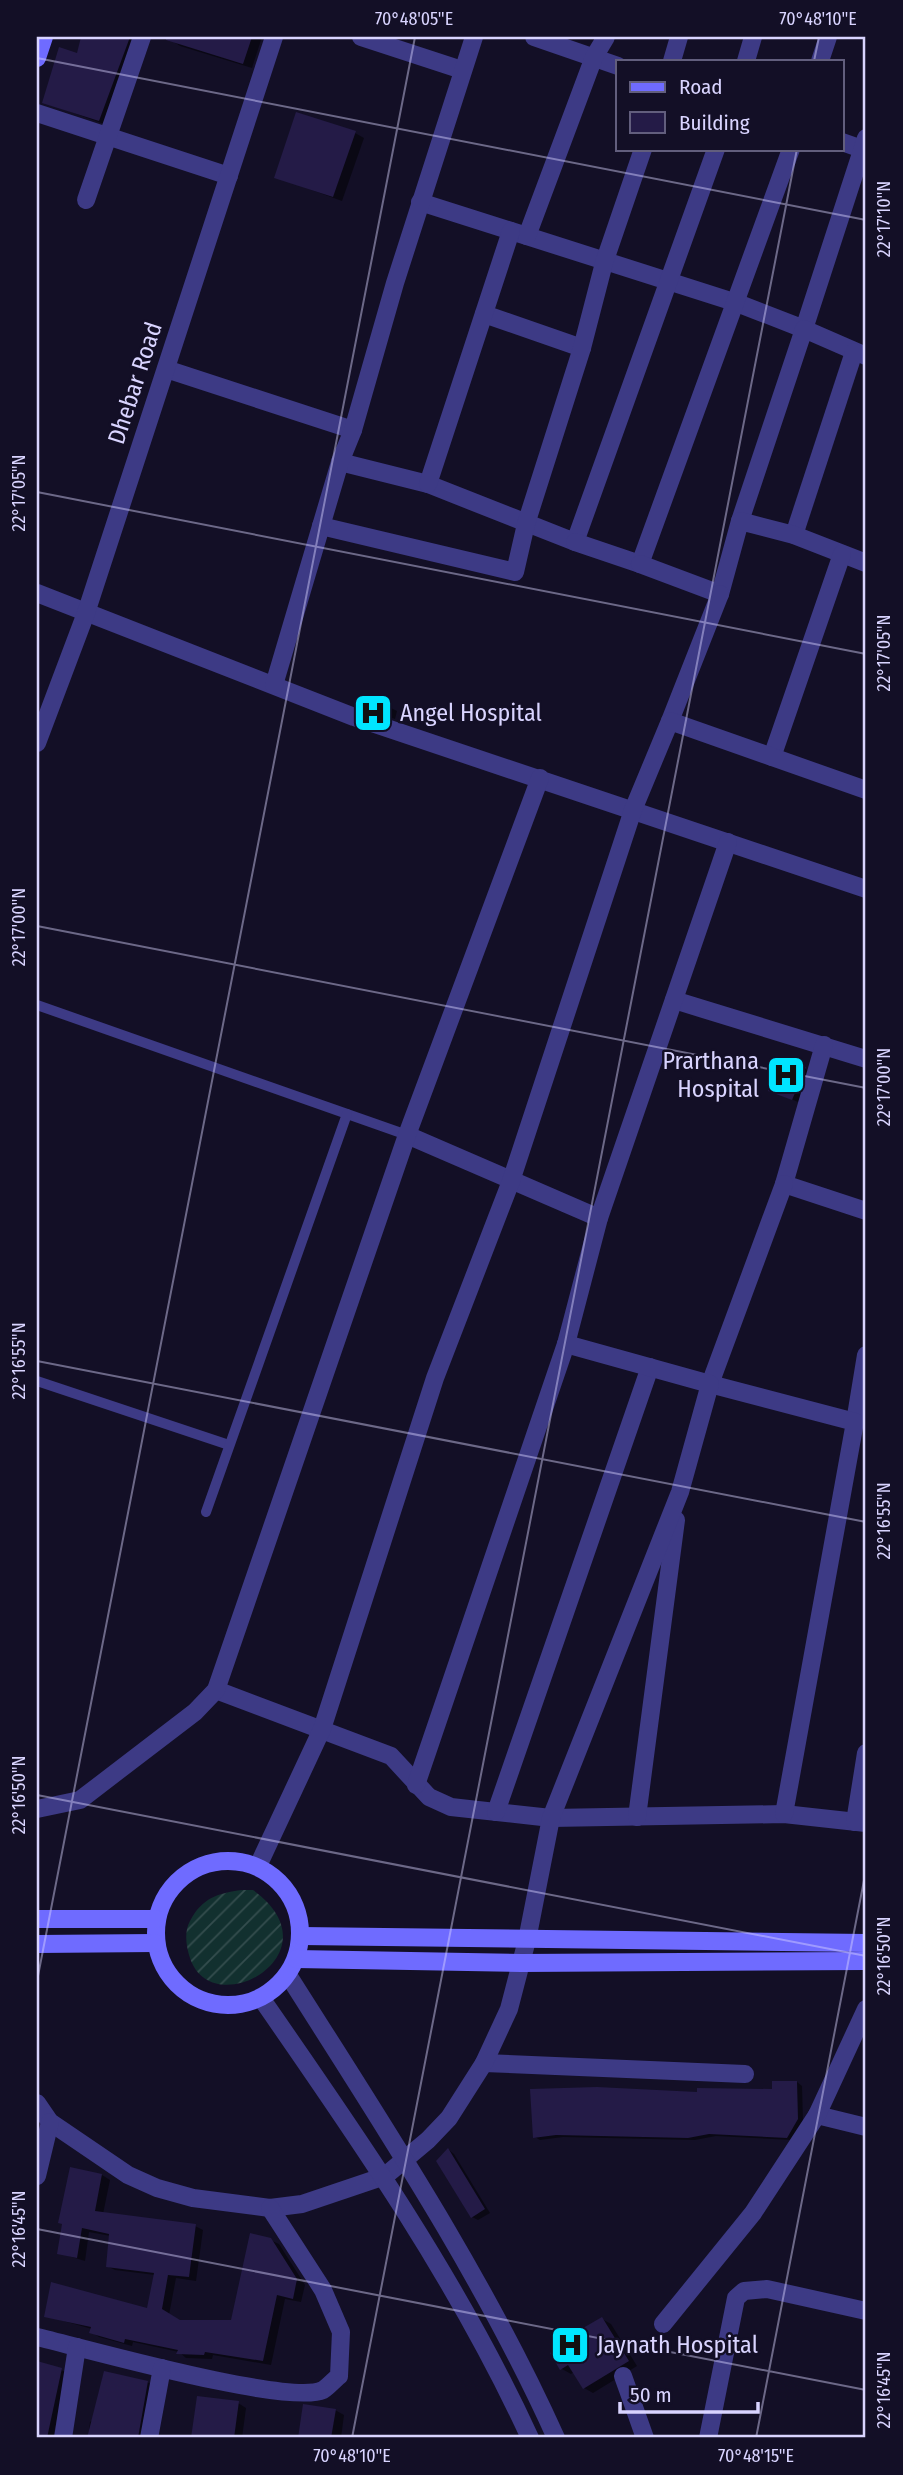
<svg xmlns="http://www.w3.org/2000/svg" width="903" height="2475" font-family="'Fira Sans Condensed',sans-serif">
  <defs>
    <pattern id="garden-furrows" width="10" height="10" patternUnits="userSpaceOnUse" patternTransform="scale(1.75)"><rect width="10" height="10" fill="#12302f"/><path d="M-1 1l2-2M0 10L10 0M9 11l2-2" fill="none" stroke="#344d4e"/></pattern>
  </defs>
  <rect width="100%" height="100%" fill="#130f26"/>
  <!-- garden -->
  <path fill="url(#garden-furrows)" d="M242 1890H253C340 1953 212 2025 190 1958 186 1946 184 1932 190 1921 202 1898 218 1893 242 1890Z"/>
  <!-- shadow -->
  <g fill="#0007">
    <path d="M83 37H133L142 42 112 127 44 102 78 55Z"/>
    <path d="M172 37H262L252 68 180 46 171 40Z"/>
    <path d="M355 133 364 138 342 201 276 177Z"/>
    <path d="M391 708 397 711 395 719 371 710Z"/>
    <path d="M805 1069 811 1072 798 1102 776 1093Z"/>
    <path d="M797 2082 802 2086 803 2122 793 2140 716 2136 695 2140 563 2137 540 2140 535 2137 698 2094 774 2091Z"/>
    <path d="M449 2150 454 2154 490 2213 478 2220 472 2217Z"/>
    <path d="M102 2175 110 2180 103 2214 195 2226 203 2230 196 2281 176 2278 169 2315 179 2321 232 2322 270 2240 279 2244 305 2285 301 2302 285 2299 271 2365 213 2355 212 2359 186 2358 179 2352 133 2342 132 2346 99 2337 91 2332 92 2329 46 2316 148 2310 155 2275 115 2270 107 2266 111 2236 89 2232 85 2261 59 2253Z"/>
    <path d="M602 2319 611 2324 637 2366 593 2393 584 2388 574 2372 571 2374 562 2369 560 2349 566 2330 574 2335Z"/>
    <path d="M37 2363 67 2372 53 2438H37Z"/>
    <path d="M147 2382 155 2387 146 2438H88L90 2422Z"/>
    <path d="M198 2398 238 2403 246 2408 242 2438H193Z"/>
    <path d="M304 2406 335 2410 344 2415 341 2438H299Z"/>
  </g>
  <!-- building -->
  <g fill="#241b47">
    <path d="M81 37H130L99 121 42 103 59 47 77 53Z"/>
    <path d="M166 37H252L243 64 166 40Z"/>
    <path d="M296 112 356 131 333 197 274 178Z"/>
    <path d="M364 701 392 706 390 717 363 708Z"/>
    <path d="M782 1058 806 1067 792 1100 768 1091Z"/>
    <path d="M772 2081H797L798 2119 787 2138 709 2134 688 2138 556 2135 533 2138 530 2089 597 2087 697 2092V2088L772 2089Z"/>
    <path d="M448 2148 485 2209 471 2218 436 2161Z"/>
    <path d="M70 2167 102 2174 95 2211 196 2224 189 2277 168 2275 162 2309 180 2320H231L250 2233 271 2238 297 2279 293 2299 277 2295 263 2361 205 2352 204 2355 176 2354 178 2350 125 2339 124 2343 89 2333 91 2327 44 2317 51 2282 147 2308 154 2273 106 2267 109 2234 82 2228 77 2258 57 2254 62 2224 58 2223Z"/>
    <path d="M602 2317 629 2361 583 2389 568 2365 560 2370 550 2353 557 2348 551 2338 566 2328 571 2335Z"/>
    <path d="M37 2361 62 2368 47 2438H37Z"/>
    <path d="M104 2371 148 2381 138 2438H87Z"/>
    <path d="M197 2396 239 2401 234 2438H191Z"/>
    <path d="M303 2404 336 2409 331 2438H298Z"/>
  </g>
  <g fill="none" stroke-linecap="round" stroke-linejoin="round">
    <!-- service -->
    <g stroke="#3d3a85" stroke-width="10">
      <path d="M37 1005 407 1135"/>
      <path d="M37 1381 229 1445"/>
      <path d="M206 1512 347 1114"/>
    </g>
    <!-- minor -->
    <g stroke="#3d3a85" stroke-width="18">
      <path d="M361 37 462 70"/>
      <path d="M534 37 618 66"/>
      <path d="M672 61 679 37"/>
      <path d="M746 61 753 37"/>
      <path d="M820 61 828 37"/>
      <path d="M37 113 229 176"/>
      <path d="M842 142 862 149"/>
      <path d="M86 200 142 37"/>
      <path d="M420 202 737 303 804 329 866 138"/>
      <path d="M527 236 594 57 606 37"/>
      <path d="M484 314 582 348"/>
      <path d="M166 369 353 430"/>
      <path d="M340 462 428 484 575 542 716 149"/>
      <path d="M428 484 511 231"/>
      <path d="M740 521 804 329 866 356"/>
      <path d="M321 526 515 572 526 524 582 348 604 263 643 149"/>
      <path d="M794 535 854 352"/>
      <path d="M575 542 640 564 791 149"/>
      <path d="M640 564 720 594 740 521 794 535 866 563"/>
      <path d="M37 593 354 717 866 889"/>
      <path d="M274 685 340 462 353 430 395 283 474 37"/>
      <path d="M670 721 720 594"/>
      <path d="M772 757 842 554"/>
      <path d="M674 1000 866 1059"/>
      <path d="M824 1045 784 1184 866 1211"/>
      <path d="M407 1135 599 1218"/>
      <path d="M855 1422 866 1355"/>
      <path d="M216 1690 391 1756 429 1797 451 1807 551 1818 784 1814 866 1823"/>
      <path d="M416 1785 566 1344 599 1218 728 842"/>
      <path d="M37 1809 80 1800 195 1712 216 1690 407 1135 540 778"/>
      <path d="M496 1812 650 1367"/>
      <path d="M784 1814 855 1422 710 1384 784 1184"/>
      <path d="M637 1817 676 1520"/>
      <path d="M855 1822 866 1753"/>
      <path d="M258 1866 322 1729 435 1378 511 1181 633 810 670 721 866 790"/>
      <path d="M484 2063 745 2074"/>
      <path d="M37 2103 50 2122 128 2175 157 2188 193 2198 270 2208 302 2204 385 2176 428 2140 449 2118 484 2063 509 2009 527 1940 551 1818 680 1492 710 1384 566 1344"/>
      <path d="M817 2115 866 2127"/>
      <path d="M37 2176 50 2122"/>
      <path d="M663 2324 753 2213 817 2115 866 2009"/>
      <path d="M37 2337C84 2348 288 2406 323 2390 328 2387 334 2380 339 2376L341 2332 323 2290 270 2208"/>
      <path d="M623 2376 645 2438"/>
      <path d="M63 2438 77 2347"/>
      <path d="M149 2438 162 2368"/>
      <path d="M708 2438 736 2298 744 2291 767 2289 866 2311"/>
    </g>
    <!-- tertiary -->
    <g stroke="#3d3a85" stroke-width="18">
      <path d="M37 743 86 613 274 37"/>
      <path d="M288 1975C383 2125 483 2276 556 2438"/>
      <path d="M261 1998C359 2139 458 2281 530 2438"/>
    </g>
    <!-- secondary -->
    <g stroke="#6f6bff" stroke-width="18">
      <path d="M37 58 44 37"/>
      <circle cx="228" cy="1933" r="72"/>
      <path d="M37 1919H156"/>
      <path d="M301 1936 866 1943"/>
      <path d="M37 1944 155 1943"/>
      <path d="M296 1959 521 1963 866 1961"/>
    </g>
  </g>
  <!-- ticks -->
  <path fill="none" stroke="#d9d4ff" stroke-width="2" stroke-opacity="0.45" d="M37 58 866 220M814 61 819 37M37 492 866 654M37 926 866 1088M37 1361 866 1522M37 1795 866 1956M37 1981 415 37M37 2229 866 2390M352 2438 797 149M756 2438 866 1870"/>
  <!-- icons -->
  <defs>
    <g id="hospital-square" transform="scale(2.0125)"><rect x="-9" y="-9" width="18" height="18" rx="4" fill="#00e5ff" stroke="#130f26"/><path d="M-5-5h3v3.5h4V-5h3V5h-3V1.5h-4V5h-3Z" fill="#111"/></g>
  </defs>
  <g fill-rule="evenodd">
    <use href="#hospital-square" x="373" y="713"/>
    <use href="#hospital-square" x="786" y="1075"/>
    <use href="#hospital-square" x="570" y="2345"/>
  </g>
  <g text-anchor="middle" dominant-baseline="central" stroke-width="5" stroke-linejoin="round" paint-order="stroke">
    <!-- street labels -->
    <g font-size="24" fill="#d9d4ff" stroke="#130f26">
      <text transform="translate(135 383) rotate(-72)">Dhebar Road</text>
    </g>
    <!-- poi labels -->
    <g font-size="24" fill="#d9d4ff" stroke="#130f26" text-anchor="start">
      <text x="400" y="713">Angel Hospital</text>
      <text x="759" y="1061" text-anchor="end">Prarthana<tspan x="759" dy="28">Hospital</tspan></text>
      <text x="597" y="2345">Jaynath Hospital</text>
    </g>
  </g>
  <!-- border -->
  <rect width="903" height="2475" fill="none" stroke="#130f26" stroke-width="77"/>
  <!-- legend -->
  <rect x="616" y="60" width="228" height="91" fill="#130f26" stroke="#625e7d" stroke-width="2"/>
  <rect x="630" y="82" width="35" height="10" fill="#6f6bff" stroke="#625e7d" stroke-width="2"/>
  <text x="679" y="94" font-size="21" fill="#d9d4ff">Road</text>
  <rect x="630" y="112" width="35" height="21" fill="#241b47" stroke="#625e7d" stroke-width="2"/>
  <text x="679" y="130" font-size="21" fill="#d9d4ff">Building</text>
  <!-- scale -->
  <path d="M620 2402v10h138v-10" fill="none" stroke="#d9d4ff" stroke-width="3.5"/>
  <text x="630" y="2402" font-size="21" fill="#d9d4ff" stroke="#130f26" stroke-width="5" paint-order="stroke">50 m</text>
  <rect x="38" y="38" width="826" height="2398" fill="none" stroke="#d9d4ff" stroke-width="2.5"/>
  <g font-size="18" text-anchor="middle" fill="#d9d4ff">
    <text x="414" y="25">70°48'05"E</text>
    <text x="818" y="25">70°48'10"E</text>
    <text transform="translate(884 219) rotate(-90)" y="6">22°17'10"N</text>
    <text transform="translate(19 493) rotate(-90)" y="6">22°17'05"N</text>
    <text transform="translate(884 653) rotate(-90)" y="6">22°17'05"N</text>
    <text transform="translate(19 927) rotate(-90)" y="6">22°17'00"N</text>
    <text transform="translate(884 1087) rotate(-90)" y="6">22°17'00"N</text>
    <text transform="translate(19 1361) rotate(-90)" y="6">22°16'55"N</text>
    <text transform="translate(884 1521) rotate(-90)" y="6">22°16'55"N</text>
    <text transform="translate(19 1795) rotate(-90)" y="6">22°16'50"N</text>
    <text transform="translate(884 1956) rotate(-90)" y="6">22°16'50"N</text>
    <text transform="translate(19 2229) rotate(-90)" y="6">22°16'45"N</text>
    <text transform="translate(884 2390) rotate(-90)" y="6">22°16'45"N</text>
    <text x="352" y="2462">70°48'10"E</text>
    <text x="756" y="2462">70°48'15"E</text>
  </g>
</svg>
